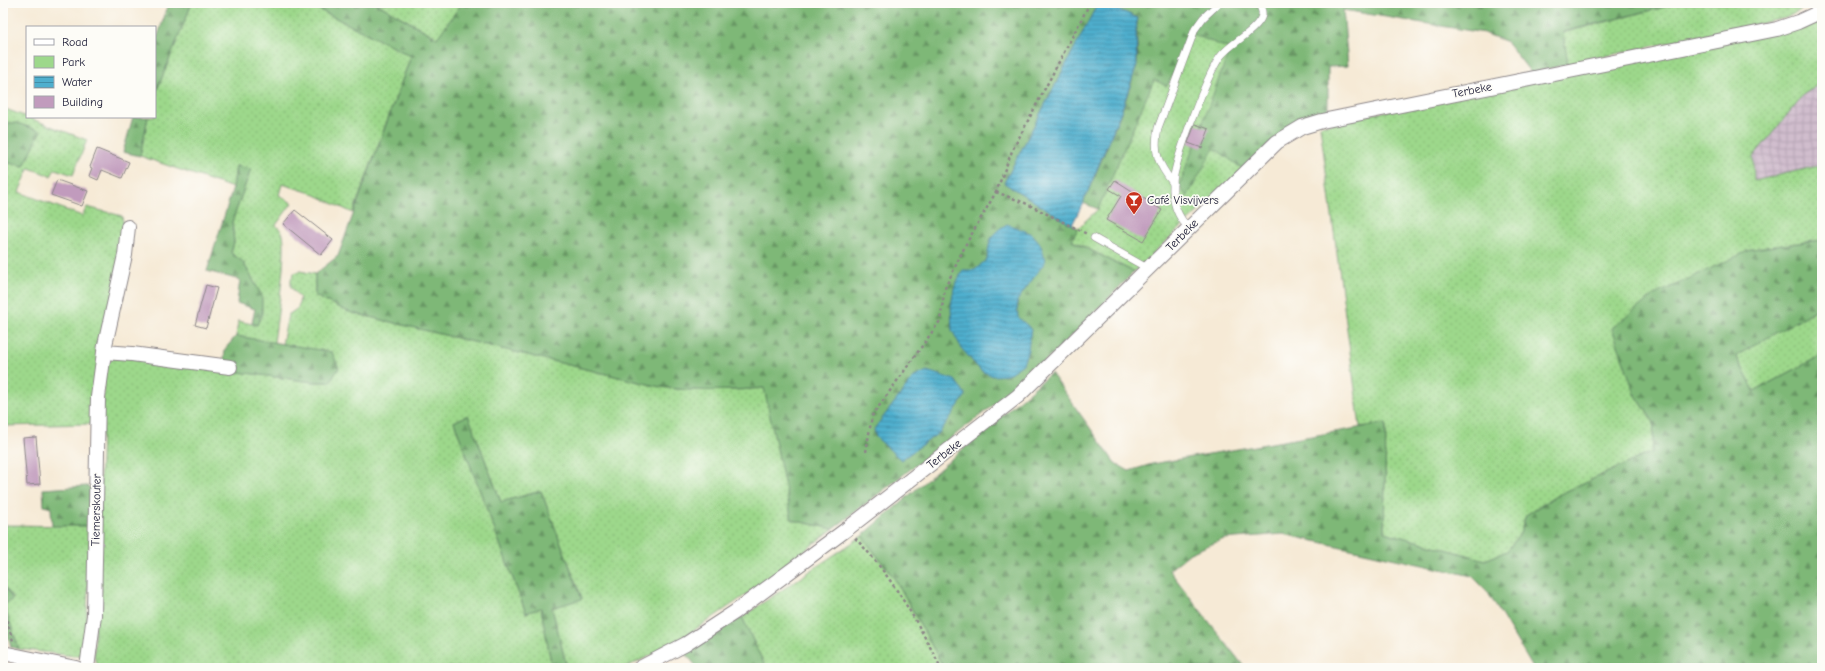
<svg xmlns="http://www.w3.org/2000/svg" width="1825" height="671" font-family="'Comic Neue',sans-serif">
  <defs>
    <pattern id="industrial-grid" width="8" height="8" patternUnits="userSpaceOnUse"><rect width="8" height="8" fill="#d0bdcd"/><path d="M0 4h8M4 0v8" fill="none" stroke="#b2a2b1"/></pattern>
    <pattern id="green-dots" width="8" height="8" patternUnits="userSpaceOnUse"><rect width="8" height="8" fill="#9dd88b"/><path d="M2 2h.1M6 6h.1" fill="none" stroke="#87b979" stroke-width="1.8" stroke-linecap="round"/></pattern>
    <pattern id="forest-firs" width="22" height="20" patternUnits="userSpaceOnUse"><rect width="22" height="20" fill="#7eb877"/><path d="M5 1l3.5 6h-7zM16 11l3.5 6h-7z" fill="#679563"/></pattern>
    <pattern id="water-rules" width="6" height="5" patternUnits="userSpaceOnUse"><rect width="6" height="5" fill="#4fafce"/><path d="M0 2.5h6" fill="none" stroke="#418ea8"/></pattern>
  </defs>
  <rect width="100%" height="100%" fill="#fdfcf7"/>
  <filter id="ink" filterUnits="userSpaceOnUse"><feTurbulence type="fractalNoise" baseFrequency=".025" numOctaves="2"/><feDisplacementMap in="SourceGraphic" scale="8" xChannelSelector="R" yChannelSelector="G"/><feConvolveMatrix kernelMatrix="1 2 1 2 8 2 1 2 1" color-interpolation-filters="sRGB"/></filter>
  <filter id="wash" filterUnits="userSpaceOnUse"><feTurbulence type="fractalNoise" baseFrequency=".012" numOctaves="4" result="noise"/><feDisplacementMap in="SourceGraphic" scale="16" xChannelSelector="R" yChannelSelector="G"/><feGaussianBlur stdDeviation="0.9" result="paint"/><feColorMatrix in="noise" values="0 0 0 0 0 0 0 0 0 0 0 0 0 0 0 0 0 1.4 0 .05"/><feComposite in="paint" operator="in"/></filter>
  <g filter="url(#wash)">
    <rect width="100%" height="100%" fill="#f6ead6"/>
    <!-- industrial -->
    <path fill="url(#industrial-grid)" d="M1822 83V165L1754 181 1753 157 1804 94Z"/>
    <!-- green -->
    <g fill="url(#green-dots)" stroke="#607d63">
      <path d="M192 3H306L411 56 353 213 311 193 282 184 279 195 292 203 276 225C278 227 281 230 282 232 289 244 276 325 274 343L236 336 238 321 257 325 262 296 243 262 231 253 234 242 232 222 251 169 236 166 233 188 140 156 148 117H155V95Z"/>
      <path d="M376 3H462L438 38Z"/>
      <path d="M1158 3 1328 112 1303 119 1281 133 1134 272 1071 240 1078 228 1098 209Z"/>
      <path d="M1680 3H1813L1786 18 1568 64 1562 33Z"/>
      <path d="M1822 14V83L1804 94 1753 157 1754 181 1822 165V240L1752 249 1635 394 1654 423 1652 452 1556 496 1526 515 1520 534 1507 551 1485 560 1384 532 1386 423 1360 427 1320 126Z"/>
      <path d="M3 108 87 140 73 175 55 169 51 176 29 168 19 192 82 216 87 207 122 216 125 233 92 424 3 426V162L24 166 6 123 3 124Z"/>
      <path d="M300 271 315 274V296L349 312 660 387C697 392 728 391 765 388L792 520 833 529 756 588 690 633 652 655 624 668H567L552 608 582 598 541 491 501 502 468 415 454 422 526 613 541 608 552 668 99 667 94 657 104 375 108 363 113 358H136L313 382H330L332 353 282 344 288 315 298 308 300 298 291 287V279L294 273Z"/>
      <path d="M1822 306V355L1754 391 1736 355Z"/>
      <path d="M3 525 90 526 86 645 82 655 74 656 19 649 4 605 13 598 3 585Z"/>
      <path d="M862 536 897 582 944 668H766L742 617Z"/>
    </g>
    <!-- forest -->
    <g fill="url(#forest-firs)" stroke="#506d59">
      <path d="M169 3H192L155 95V44Z"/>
      <path d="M306 3H376L437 38 462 3H1098L1004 183 1078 228 1072 241 1134 272 1063 345 1013 390 833 529 792 520 764 388C727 391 697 392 660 387L349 312 315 296V274L338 256 411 56Z"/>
      <path d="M1103 3H1680L1563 32 1568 64 1531 73 1507 42 1484 33 1343 10 1348 66 1328 67V112L1303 119 1281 133 1243 169 1214 148 1187 197 1179 186 1230 49 1192 34 1167 86 1154 80 1098 209 1083 203C1102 158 1123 114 1136 67 1140 52 1134 34 1138 18Z"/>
      <path d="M133 117H148L140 156 123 152Z"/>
      <path d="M6 123H17L41 131 24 166 3 162V124Z"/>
      <path d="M236 166 251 169 232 222 234 242 231 253 243 262 262 296V314L257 325 252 323 255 309 237 303 240 280 207 271 233 188Z"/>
      <path d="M1822 240V306L1736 356 1754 391 1822 355V668H1533L1487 591 1472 576 1283 534 1224 539 1190 553 1169 570 1245 668C1170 668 1094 670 1019 668 995 667 967 658 944 668L897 582 862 536 1051 373 1115 463 1129 471 1152 464 1386 423 1384 532 1485 560 1507 551 1520 534 1526 515 1556 496 1652 452 1654 423 1635 394 1612 328 1654 295 1752 249Z"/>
      <path d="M236 336 332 352 339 368 330 382H313L223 370 225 349Z"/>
      <path d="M468 415 501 502 541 491 582 599 552 608 567 668H552L541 608 526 613 454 422Z"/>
      <path d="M87 486 92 489 90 526H52L51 508 44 506 43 489Z"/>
      <path d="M3 585 13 599 4 605 19 649 11 647 3 616Z"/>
      <path d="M742 617 766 668H698L684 652Z"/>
    </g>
    <!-- water -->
    <g fill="url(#water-rules)" stroke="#386884">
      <path d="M1098 3H1103L1138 18 1136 27 1137 65 1122 109 1083 203 1072 225 1004 183Z"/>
      <path d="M1007 224C1031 233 1041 234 1045 262L1017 301 1018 317 1031 329 1028 350 1023 364 1007 375 993 376 981 371 962 349 952 330 951 306 954 288 963 270H975L987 259C990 239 989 235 1007 224Z"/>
      <path d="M927 371 955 380 966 395 940 432 901 460 876 437 874 429 914 377Z"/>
    </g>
    <g id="blocks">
      <!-- building -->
      <g fill="#c19bbd">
        <path d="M1195 124 1209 129 1202 148 1188 143Z"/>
        <path d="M97 149 129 162 122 178 102 170 98 180 89 176 92 168 90 167Z"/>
        <path d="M57 180 88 191 82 206 51 195Z"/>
        <path d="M1115 180 1162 210 1143 241 1106 220 1121 196 1109 189Z"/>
        <path d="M295 210 333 240 321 255 283 224Z"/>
        <path d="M206 285 217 288 206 328 195 325Z"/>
        <path d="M36 437 40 484 27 485 23 438Z"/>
      </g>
    </g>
  </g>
  <g filter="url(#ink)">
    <use href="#blocks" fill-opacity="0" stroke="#8c8688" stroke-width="1"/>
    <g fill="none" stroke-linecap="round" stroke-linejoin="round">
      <!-- service casing -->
      <g stroke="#8c8688" stroke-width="8">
        <g id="service">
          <path d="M1173 183C1158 164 1153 152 1158 128L1195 29 1203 18 1219 3"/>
          <path d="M1189 228C1176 216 1172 201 1173 183 1174 162 1207 75 1220 57 1230 43 1251 35 1260 20 1264 14 1262 9 1258 3"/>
          <path d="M1094 238 1147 268"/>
        </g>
      </g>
      <!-- minor casing -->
      <g stroke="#8c8688" stroke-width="16">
        <g id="minor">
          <path d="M104 352 132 354 230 367"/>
          <path d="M3 653 76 668"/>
          <path d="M87 668 94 615 98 397 105 345 125 255 128 227"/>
          <path d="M640 668 686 644 735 612 847 529 1018 396 1277 142 1302 127 1322 121 1777 29 1798 22 1822 11"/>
        </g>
      </g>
      <!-- path -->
      <g stroke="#8c8688" stroke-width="2.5" stroke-dasharray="3 3" stroke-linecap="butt">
        <path d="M996 192 1025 203 1087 234"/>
        <path d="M866 452 872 416 940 321 945 288 966 244 996 192 1012 151 1090 3"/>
        <path d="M855 538C892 576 917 621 941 668"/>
        <path d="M3 609 13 641"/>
      </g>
      <!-- service -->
      <use href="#service" stroke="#fff" stroke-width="7"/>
      <!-- minor -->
      <use href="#minor" stroke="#fff" stroke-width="14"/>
    </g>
  </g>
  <!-- icons -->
  <defs>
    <g id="bar-pin" transform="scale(0.9)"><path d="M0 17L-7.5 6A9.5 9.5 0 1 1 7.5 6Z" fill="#c8321e" stroke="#fdfcf7"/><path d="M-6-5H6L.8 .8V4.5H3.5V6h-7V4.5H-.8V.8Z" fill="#fff"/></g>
  </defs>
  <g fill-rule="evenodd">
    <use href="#bar-pin" x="1134" y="200"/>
  </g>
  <g text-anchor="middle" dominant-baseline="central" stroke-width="3.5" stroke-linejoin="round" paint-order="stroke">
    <!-- street labels -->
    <g font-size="12" fill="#22223b" stroke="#fdfcf7">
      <text transform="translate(1472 90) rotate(-11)">Terbeke</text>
      <text transform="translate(1182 235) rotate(-45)">Terbeke</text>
      <text transform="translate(944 454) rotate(-38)">Terbeke</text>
      <text transform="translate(96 510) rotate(-89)">Tiemerskouter</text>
    </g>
    <!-- poi labels -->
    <g font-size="12" fill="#22223b" stroke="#fdfcf7" text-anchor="start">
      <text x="1147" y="200">Café Visvijvers</text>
    </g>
  </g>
  <!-- margin -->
  <rect width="1825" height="671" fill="none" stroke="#fdfcf7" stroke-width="16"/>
  <!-- legend -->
  <rect x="26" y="26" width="130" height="92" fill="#fdfcf7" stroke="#a5a5ac"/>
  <rect x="34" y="39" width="20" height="6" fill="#ffffff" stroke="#a5a5ac"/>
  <text x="62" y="46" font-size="12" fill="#22223b">Road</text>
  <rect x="34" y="56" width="20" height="12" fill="#9dd88b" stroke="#a5a5ac"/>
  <text x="62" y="66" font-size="12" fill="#22223b">Park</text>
  <rect x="34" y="76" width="20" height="12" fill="url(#water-rules)" stroke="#a5a5ac"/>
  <text x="62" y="86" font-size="12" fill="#22223b">Water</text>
  <rect x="34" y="96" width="20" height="12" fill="#c19bbd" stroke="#a5a5ac"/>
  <text x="62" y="106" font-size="12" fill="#22223b">Building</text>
</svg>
